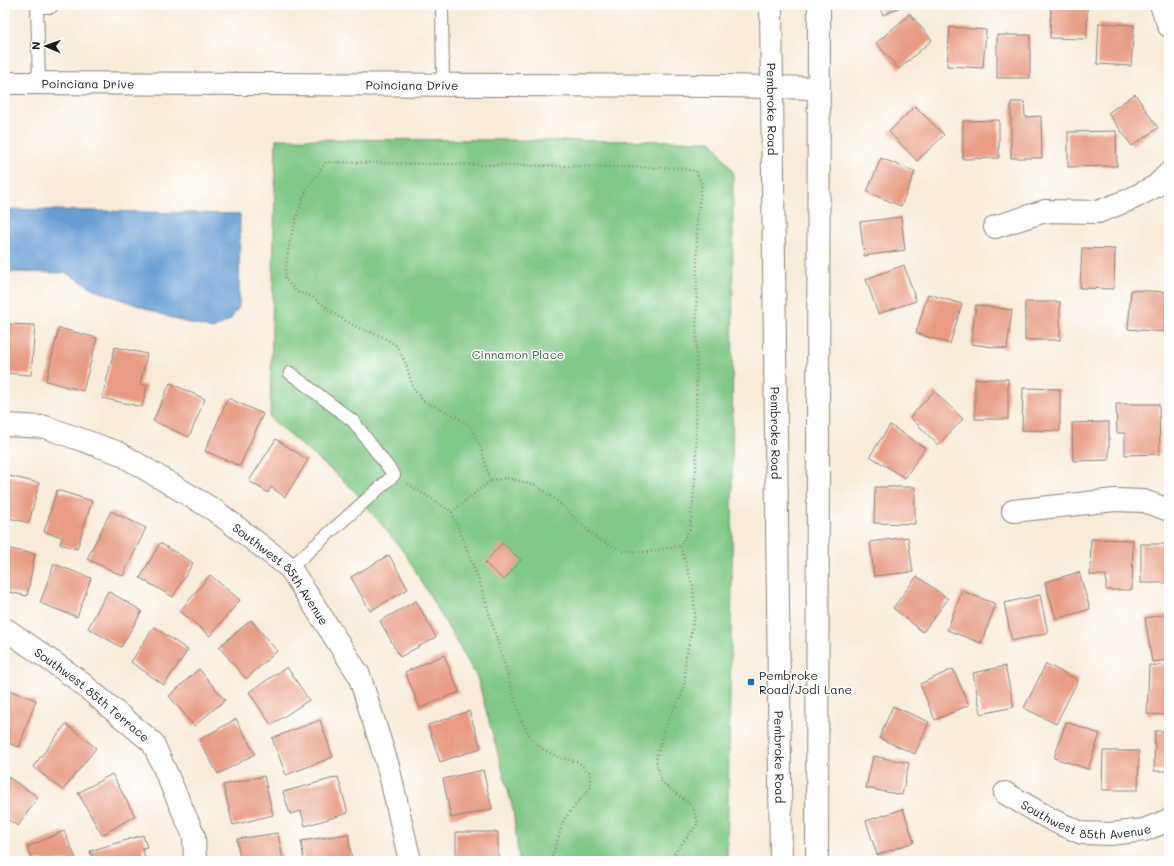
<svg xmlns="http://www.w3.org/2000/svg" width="1174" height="866" font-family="Mali,sans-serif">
  <rect width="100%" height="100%" fill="#fff"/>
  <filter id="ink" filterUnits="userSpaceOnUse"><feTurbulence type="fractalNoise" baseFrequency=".025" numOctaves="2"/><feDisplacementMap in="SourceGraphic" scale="8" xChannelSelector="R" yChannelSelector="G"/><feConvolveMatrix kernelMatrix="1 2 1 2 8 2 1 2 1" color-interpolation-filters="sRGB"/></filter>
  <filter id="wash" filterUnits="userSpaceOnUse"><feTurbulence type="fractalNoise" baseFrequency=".012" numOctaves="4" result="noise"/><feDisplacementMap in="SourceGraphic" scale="16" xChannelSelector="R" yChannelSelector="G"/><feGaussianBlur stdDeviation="0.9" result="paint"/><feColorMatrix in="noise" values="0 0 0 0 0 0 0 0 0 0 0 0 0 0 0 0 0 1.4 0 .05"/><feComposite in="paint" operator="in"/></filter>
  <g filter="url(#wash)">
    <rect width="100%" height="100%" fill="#f8ebda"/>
    <!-- green -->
    <path fill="#7fc885" stroke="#4e7250" d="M276 139 712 141 733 172 732 587 727 861H519L513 809 477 677 406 555 353 489 270 418Z"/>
    <!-- water -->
    <path fill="#679ed4" stroke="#425d78" d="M5 209 240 214 239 307 230 320 213 329 177 320 96 290 66 273 5 272Z"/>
    <g id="blocks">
      <!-- building -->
      <g fill="#e89b82">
        <path d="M878 5H905L883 15Z"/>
        <path d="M1051 5H1087V39L1050 38Z"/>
        <path d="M910 14 932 40 899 69 876 43Z"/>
        <path d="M1099 23 1134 25 1131 66 1097 64Z"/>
        <path d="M950 27 986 30 983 68 947 66Z"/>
        <rect x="997" y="35" width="33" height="43"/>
        <path d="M1135 94 1158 128 1132 146 1108 113Z"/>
        <path d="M1011 102H1024L1025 117 1041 116 1042 158H1011Z"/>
        <path d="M915 106 944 135 917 161 889 132Z"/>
        <path d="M999 120V158L963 159V121Z"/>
        <path d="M1116 131 1117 166 1068 167V132Z"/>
        <path d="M881 158 915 172 901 206 867 192Z"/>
        <path d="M901 217 905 250 864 256 860 222Z"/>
        <path d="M1082 248 1115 249 1114 289 1080 288Z"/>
        <path d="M904 265 916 301 878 314 866 279Z"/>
        <path d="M1131 290 1167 292 1164 332 1128 329Z"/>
        <path d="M928 294 962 304 950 344 916 333Z"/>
        <rect x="1025" y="302" width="35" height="38"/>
        <path d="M976 305 1012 310 1007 349 971 344Z"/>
        <path d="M5 324 35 325 31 375 5 373Z"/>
        <path d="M59 328 97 338 83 391 46 381Z"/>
        <path d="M115 347 147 354 140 384 147 386 142 407 102 398Z"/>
        <rect x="975" y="379" width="33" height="40"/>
        <path d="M170 383 205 399 189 437 153 421Z"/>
        <path d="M1023 388 1060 389V431L1022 430Z"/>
        <path d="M934 391 963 419 938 445 910 417Z"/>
        <path d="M228 398 263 414 240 466 205 451Z"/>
        <path d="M1116 404H1159L1160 454 1125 455V433H1117Z"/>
        <path d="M1109 422V460L1073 461 1072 423Z"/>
        <path d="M890 425 925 448 905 478 870 456Z"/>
        <path d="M276 439 308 460 285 497 271 487 268 493 249 481Z"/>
        <path d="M5 475 39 483 29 523 5 517Z"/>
        <path d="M875 487H915V524L874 523Z"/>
        <path d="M57 490 92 501 77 549 60 544 62 537 44 532Z"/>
        <path d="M111 511 146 528 123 576 87 559Z"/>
        <path d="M908 537 913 572 874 576 870 542Z"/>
        <path d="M1091 539 1133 540 1132 590H1106V575H1090Z"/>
        <path d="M160 543 193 563 173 597 140 578Z"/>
        <path d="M502 543 521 560 504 580 485 563Z"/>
        <rect x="1141" y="544" width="28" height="39"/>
        <path d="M5 548 35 554 27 596 5 591Z"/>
        <path d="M389 555 408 589 370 611 351 577Z"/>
        <path d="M54 564 91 578 77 617 40 603Z"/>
        <path d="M1079 572 1090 609 1056 619 1045 582Z"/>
        <path d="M210 575 240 600 210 636 180 611Z"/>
        <path d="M917 576 948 599 923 632 893 608Z"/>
        <path d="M108 591 142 611 121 647 88 628Z"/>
        <path d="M962 591 996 604 981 643 947 630Z"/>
        <path d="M1040 595 1048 633 1012 641 1004 603Z"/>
        <path d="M416 601 436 637 400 657 380 621Z"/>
        <path d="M1169 614V660L1152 662 1145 618Z"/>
        <path d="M251 620 277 651 246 679 219 647Z"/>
        <path d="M154 627 188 650 164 685 131 662Z"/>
        <path d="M444 655 459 692 420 708 405 672Z"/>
        <path d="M1046 664 1078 680 1056 724 1024 708Z"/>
        <path d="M1149 665 1169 666V715L1147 714Z"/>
        <path d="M1005 666 1014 707 981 714 973 673Z"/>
        <path d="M287 667 309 700 271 725 249 692Z"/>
        <path d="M199 669 225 700 194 726 169 696Z"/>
        <path d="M953 669 969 705 935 720 920 684Z"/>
        <path d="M5 689 36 700 19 747 5 742Z"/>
        <path d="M893 706 929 722 915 754 879 738Z"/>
        <path d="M469 711 481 748 440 762 428 725Z"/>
        <path d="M236 719 255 754 218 774 199 740Z"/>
        <path d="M320 720 333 757 286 775 272 738Z"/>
        <path d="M1066 722 1100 734 1088 769 1054 758Z"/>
        <path d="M66 724 96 748 63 790 33 767Z"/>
        <path d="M1155 731H1169V771H1154Z"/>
        <path d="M1103 751H1139L1138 790H1102Z"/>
        <path d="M873 756 909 763 902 795 866 788Z"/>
        <path d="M483 770 492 809 451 818 443 779Z"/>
        <path d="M112 774 135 816 102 835 78 793Z"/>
        <path d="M264 776 273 815 233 825 223 785Z"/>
        <path d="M8 777 38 797 18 826 5 818V782Z"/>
        <path d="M338 777 348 813 305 826 301 811 290 814 283 792Z"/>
        <path d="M903 809 914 842 877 855 866 821Z"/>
        <path d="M64 831 77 861H33L27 847Z"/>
        <rect x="456" y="832" width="42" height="29"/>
        <path d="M278 833 283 861H240L237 839Z"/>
        <path d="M348 834 352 861H304L301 841Z"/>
        <path d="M143 835 147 847 142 848 146 861H93L90 851Z"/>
      </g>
    </g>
  </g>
  <g filter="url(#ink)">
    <use href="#blocks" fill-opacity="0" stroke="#8a847b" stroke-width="1"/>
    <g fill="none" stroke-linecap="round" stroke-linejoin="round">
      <!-- lane casing -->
      <g stroke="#8a847b" stroke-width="14">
        <g id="lane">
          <path d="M37 5 39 83"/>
          <path d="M37 7H51"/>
          <path d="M442 10 443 84"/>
          <path d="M290 373 353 421 394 475 290 568"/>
        </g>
      </g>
      <!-- street casing -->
      <g stroke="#8a847b" stroke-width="24">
        <g id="street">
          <path d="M1161 5 1169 26"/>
          <path id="s1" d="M5 83 726 86 819 88"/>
          <path d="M995 227 1045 211 1098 212 1131 199 1156 186 1169 173"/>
          <path id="s2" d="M5 425 45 427 119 453 214 510 290 568 359 675 388 766 410 861"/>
          <path d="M1013 511 1115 500 1144 501 1169 510"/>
          <path id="s3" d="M5 630H7L74 677 153 743 194 836 195 861"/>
          <path id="s4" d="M1005 793 1052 820 1082 833 1110 834 1144 830 1169 820"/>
        </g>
      </g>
      <!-- secondary casing -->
      <g stroke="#8a847b" stroke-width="24">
        <g id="secondary">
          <path id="s5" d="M771 5 781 861"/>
          <path d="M817 861 819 5"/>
        </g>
      </g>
      <!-- path -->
      <g stroke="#8a847b" stroke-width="2.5" stroke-dasharray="1 3" stroke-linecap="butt">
        <path d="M408 484 452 512 490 481 482 451 470 426 450 413 423 401 413 388 406 364 397 346 383 337 357 327 339 317 311 296 297 292 285 279C286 249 295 218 306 191 311 181 320 171 326 162L678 168 696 171 702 184 697 217 696 470 690 529 680 546 649 552 624 551 597 539 555 499 536 485 507 478 490 481"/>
        <path d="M452 512 480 583 521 719 530 737 544 750 558 757 578 762 589 772 591 787 564 819 551 861"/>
        <path d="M661 861 670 859 698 823 693 807 680 796 662 783 656 760 662 736 670 715 681 697 685 682V662L695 614 693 587 680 546"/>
      </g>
      <!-- lane -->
      <use href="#lane" stroke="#fff" stroke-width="12"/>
      <!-- street -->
      <use href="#street" stroke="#fff" stroke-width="22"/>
      <!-- secondary -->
      <use href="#secondary" stroke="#fff" stroke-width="22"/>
    </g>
  </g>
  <!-- markers -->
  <rect fill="#1f6fb2" stroke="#fff" stroke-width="1.5" x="747" y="678" width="8" height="8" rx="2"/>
  <g text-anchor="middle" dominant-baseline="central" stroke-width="3" stroke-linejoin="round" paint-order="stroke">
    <!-- street labels -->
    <g font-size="12" fill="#1c1c1c" stroke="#fff">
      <text stroke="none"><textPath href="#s1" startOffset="83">Poinciana Drive</textPath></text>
      <text stroke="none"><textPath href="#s1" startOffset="407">Poinciana Drive</textPath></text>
      <text stroke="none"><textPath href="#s5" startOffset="104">Pembroke Road</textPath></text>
      <text stroke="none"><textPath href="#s5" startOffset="428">Pembroke Road</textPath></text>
      <text stroke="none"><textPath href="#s2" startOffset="323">Southwest 85th Avenue</textPath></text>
      <text stroke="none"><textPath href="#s3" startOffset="109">Southwest 85th Terrace</textPath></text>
      <text stroke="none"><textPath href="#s5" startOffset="752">Pembroke Road</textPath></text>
      <text stroke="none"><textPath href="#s4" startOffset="88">Southwest 85th Avenue</textPath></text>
    </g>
    <!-- park labels -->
    <g font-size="12" fill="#446146" stroke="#fff">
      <text x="518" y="354">Cinnamon Place</text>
    </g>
    <!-- poi labels -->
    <g font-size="12" fill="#1c1c1c" stroke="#fff" text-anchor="start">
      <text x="759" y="675">Pembroke<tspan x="759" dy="14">Road/Jodi Lane</tspan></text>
    </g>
  </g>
  <!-- margin -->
  <rect width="1174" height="866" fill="none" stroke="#fff" stroke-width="20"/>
  <!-- north arrow -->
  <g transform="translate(46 46) rotate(272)" stroke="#ffffff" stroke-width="3" paint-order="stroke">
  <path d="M0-3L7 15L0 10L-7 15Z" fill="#1c1c1c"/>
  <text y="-6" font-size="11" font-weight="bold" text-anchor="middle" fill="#1c1c1c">N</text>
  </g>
</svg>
